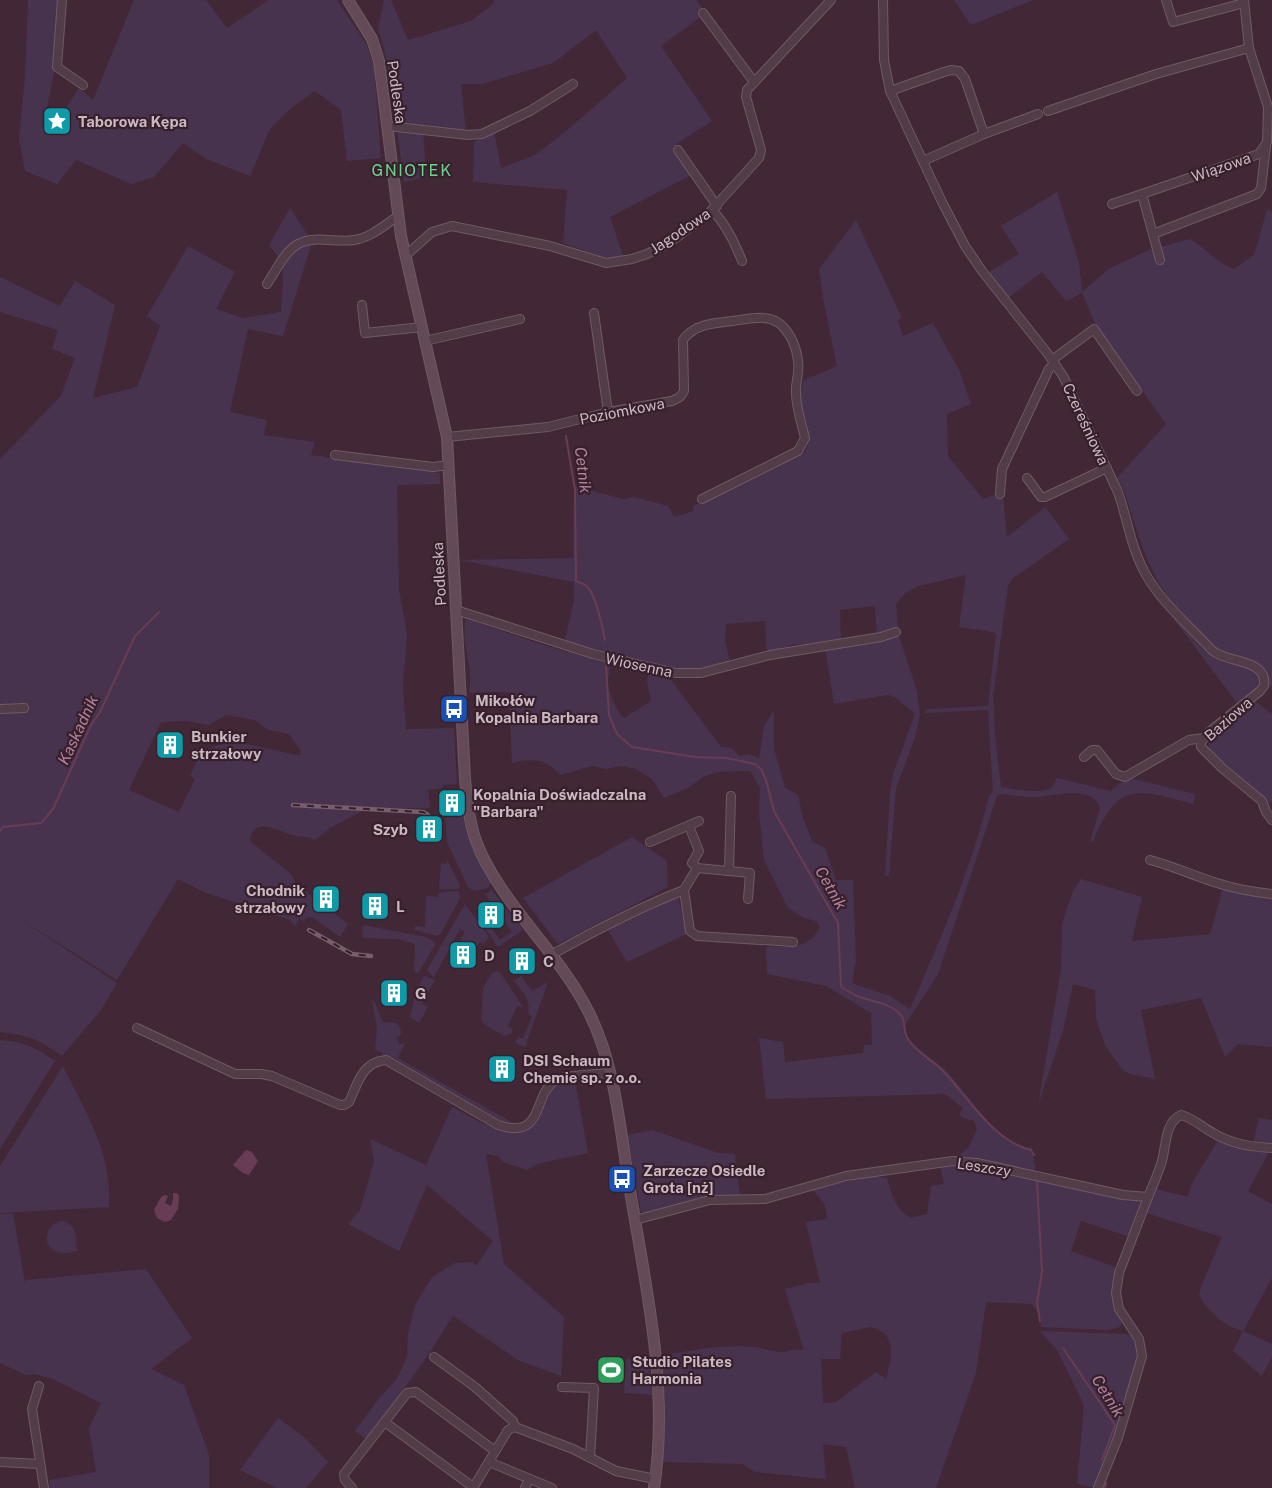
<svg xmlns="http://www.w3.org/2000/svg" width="1272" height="1488" font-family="'Public Sans',sans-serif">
  <rect width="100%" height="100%" fill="#422836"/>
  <!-- green -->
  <g fill="#48334e" fill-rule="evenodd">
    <path d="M28 0H59L55 68 47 107 60 117 79 88 93 100 134 0H206L227 28 269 0H337L366 43 374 67 381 158 347 161 341 110 315 91 291 108 270 129 250 176 206 159 183 143 154 177 131 184 76 160 57 184 25 171 19 139 25 76Z"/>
    <path d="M384 0H391L408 40 471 21 493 4 494 0H696L706 13 661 46 712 121 676 144 697 172 610 217 624 258 602 257 563 243 567 190 473 182 474 142 494 131 501 168 535 155 564 133 627 78 596 30 553 63 482 84H461L466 132 423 125 426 177 404 182 391 85 385 52 378 29Z"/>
    <path d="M954 0H1033L971 25Z"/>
    <path d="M1057 192 1079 263 1082 292 1110 268 1149 250 1190 239C1207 249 1217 263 1234 269L1254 255 1267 210 1272 211V686L1270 687C1258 651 1243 665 1218 649 1207 643 1188 620 1179 610 1156 585 1145 556 1135 525 1129 508 1127 493 1117 478L1166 424 1096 326 1082 293 1066 301 1042 272 1008 298 986 274 1019 254 1001 226Z"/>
    <path d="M290 208 312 242 283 336 248 329 230 412 267 420 264 435 315 442 311 455 440 473V484L397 485 399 590 407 633 403 687 406 729 454 728 457 784 443 785 442 788 428 790 430 808H368L330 828 315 840C305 835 301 838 292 835 279 831 253 815 250 841L292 875 295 883 348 924 340 937 312 917 306 918 304 921 299 919 295 926 290 920 206 893 178 879 117 980 17 917 117 983 101 1010 62 1056C36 1038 31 1036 0 1032V459L61 396 75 358 52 349 58 330 0 312V277L60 306 75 281 115 305 93 398 137 387 160 326 147 316 188 246 235 272 216 309 243 318 281 312C282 282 289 269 269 245ZM226 715 254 720 269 730 289 734 301 751 300 755C272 752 229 732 204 752 197 758 194 768 190 776L195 779 179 812 129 790 161 722 186 721 209 725Z"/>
    <path d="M856 220 902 318 898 320 903 336 933 323 959 370 971 404 947 414 948 456 983 499 998 494 1003 496 1007 537 1045 507 1069 539 1012 579 1008 586 993 696 995 734 1001 787C1012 789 1044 795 1052 787 1054 785 1055 781 1057 778L1111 791 1125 779 1130 778 1195 794 1193 804C1138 789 1117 781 1093 842L1090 841 1100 809C1095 785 1056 795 1039 797 1027 798 1013 795 1000 794L997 796 938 974 905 1025V1036C917 1049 931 1058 944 1069 967 1091 998 1147 1032 1148L1036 1173 957 1157 969 1147 977 1129 974 1121 963 1118 959 1114 963 1108 945 1094 766 1099 759 1038 783 1042 785 1062 863 1053 864 1045H872L871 1013 826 986 767 974 766 947C789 946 808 951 820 927L816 921 804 918 788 908 764 860 759 813 760 788 750 771 717 772 703 777 688 788 664 798 652 779 634 768 620 766 606 769 592 766 561 775C546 759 532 758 512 763L509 692 469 693C472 675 469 665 466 648 464 639 465 627 465 618 512 634 561 654 611 661 611 668 608 675 608 681 608 692 616 711 624 718L651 701 647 682 649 671 668 676 721 747 731 748 740 756 748 754 759 758 764 726 774 710V749L785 787 798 795 803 818 812 841 825 848 836 880H853L856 961 852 983 890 996 910 1009C940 940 971 870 989 796L993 792 988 712 987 710 924 713 928 709 988 706 996 635 994 632 959 627 966 575 919 586 905 593 896 604 898 627 877 636 875 606 840 610 841 641 791 645 767 653 765 621 726 624 725 641 730 662C714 666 696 671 679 669 654 667 586 653 565 640L574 600V582L459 560 573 558 574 486 623 499 634 497 668 506 674 517 694 511 693 506 718 496 805 452C819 426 792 408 804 380L837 366 823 298 819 269Z"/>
    <path d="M1161 602C1176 618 1198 649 1216 659 1227 666 1252 663 1258 676 1264 689 1246 697 1237 703Z"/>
    <path d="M899 636 917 691 920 715 915 737 896 789 889 875 885 877 890 793 893 774 915 714 895 697 888 695 834 704 825 648Z"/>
    <path d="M1256 702 1272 714V801L1268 804 1209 749 1210 737Z"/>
    <path d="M464 810 492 879 488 888 474 891 468 887 447 842 445 812Z"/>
    <path d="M632 837 667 861 668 887 558 944 523 898Z"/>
    <path d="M447 860 460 885 459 889H439L441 863 446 864Z"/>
    <path d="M1081 879 1142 897 1132 941 1210 934 1223 887 1272 896V1047L1238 1044 1225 1057 1201 998 1141 1010 1155 1079 1131 1074 1123 1071 1105 1045 1096 1018 1095 990 1073 984 1064 1027 1039 1102 1036 1118 1061 969 1062 924 1073 891Z"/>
    <path d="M492 890 523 930 498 947 485 928 489 925 500 940 512 932 485 894Z"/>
    <path d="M445 892 458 891 460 895 459 900 441 933 437 936 415 930V926L425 927 426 896 438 897 439 893Z"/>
    <path d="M678 897 687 934 627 962 608 930Z"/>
    <path d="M465 904 489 937 484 944 480 942 475 950 460 941 465 932 460 929 434 977 427 970Z"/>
    <path d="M363 925 426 937 436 943 419 972 416 973 414 971 415 944 398 939 362 938Z"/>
    <path d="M496 971 500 972 523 1007 517 1006 508 1026 513 1029 511 1034 504 1036 484 1024 481 1019 483 988 492 973Z"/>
    <path d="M424 976 435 980 422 1004 428 1007 419 1023 410 1017 416 991Z"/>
    <path d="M521 976 532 991 548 982 525 1047 517 1044 516 1040 518 1037 523 1039 532 1016 528 1013C531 999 522 991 514 981Z"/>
    <path d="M374 1001 383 1022 397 1023 399 1026 402 1034 396 1037 399 1044 405 1043 398 1058 513 1123 501 1121 393 1058 383 1056 382 1053 375 1050 377 1028 372 1001Z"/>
    <path d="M0 1040C22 1041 37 1048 55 1061L0 1149Z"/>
    <path d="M63 1066C86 1113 112 1153 109 1207L0 1213V1166Z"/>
    <path d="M575 1080 588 1153 537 1164 527 1170 503 1162 498 1156 486 1154 504 1264 564 1317 561 1376 518 1360 453 1316 424 1361 367 1439 355 1431 380 1397 397 1379 407 1356 408 1334 415 1305 432 1277 455 1263 472 1262 476 1266 493 1241 427 1185 399 1251 348 1224 360 1210 374 1161 370 1139 426 1165 452 1107C472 1117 510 1143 531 1128 539 1123 542 1112 546 1104 549 1098 551 1087 557 1084 562 1081 569 1081 575 1080Z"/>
    <path d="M1259 1118 1272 1120V1145L1253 1144Z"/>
    <path d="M653 1130 718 1153 735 1154 740 1196 708 1197 644 1213 641 1212 627 1135Z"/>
    <path d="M1218 1140 1236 1147 1269 1152 1248 1191 1272 1204V1278L1243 1331 1272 1344V1357L1262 1376 1233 1351 1243 1331C1223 1326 1211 1313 1199 1296L1201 1287 1222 1237 1146 1213 1156 1189 1188 1197 1191 1185Z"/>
    <path d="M958 1164 1138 1199 1141 1203 1130 1237 1081 1221 1071 1251 1118 1268 1116 1312 1122 1324 1120 1327 1108 1330 1041 1327 1040 1316 1032 1304 986 1302 976 1373 936 1488H855L846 1447 823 1444 826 1479 755 1472 742 1464 663 1462 665 1399 662 1359 665 1355C694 1350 724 1344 753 1347 763 1348 772 1351 781 1352 789 1352 796 1349 804 1350L785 1289 809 1283H820L806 1222 827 1219 825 1205 812 1189 873 1176 887 1178C892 1195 895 1209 911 1218L927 1214 931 1186 944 1184 940 1166ZM870 1327C899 1333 891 1358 886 1379L876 1372 836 1402 823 1403 821 1359H840L842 1333Z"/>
    <path d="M13 1213 25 1283 26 1280 146 1269 192 1338 151 1369 184 1385 209 1455V1488H50L49 1480 96 1472 89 1428 101 1403 53 1379 35 1374 26 1375 0 1363V1214Z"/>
    <path d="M61 1221C78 1223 76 1238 77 1251 71 1252 63 1254 58 1252 40 1247 46 1223 61 1221Z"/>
    <path d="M1040 1331 1126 1334C1136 1336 1137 1341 1140 1349L1116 1438 1095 1488 1077 1484 1084 1405 1057 1350Z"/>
    <path d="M648 1357 652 1395 624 1393 626 1359Z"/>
    <path d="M278 1418 303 1436 328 1462 306 1488H277L240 1470Z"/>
  </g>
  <!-- water -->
  <g fill="#683c54">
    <path d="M246 1150 252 1152 258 1161 249 1175 243 1173 233 1165Z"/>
    <path d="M173 1193H177L179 1196 178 1209 171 1220 165 1222 157 1218 154 1210 161 1197 165 1195 168 1196 165 1203 171 1206 173 1200Z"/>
  </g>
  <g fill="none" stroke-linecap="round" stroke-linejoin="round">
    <!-- stream -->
    <g stroke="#683c54" stroke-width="2">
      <path d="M566 436 575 490 576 581C579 583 582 583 585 585 595 590 603 629 605 640"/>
      <path d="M606 664 609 715 617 734 632 747 695 757 726 758 755 764 761 769 766 780 774 811 838 923 841 987C846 990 851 993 857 996 870 1001 890 1003 900 1014 907 1021 902 1031 908 1039 916 1051 928 1058 939 1067 967 1094 991 1140 1031 1150L1034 1155"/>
      <path d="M0 831 3 827 41 823 53 809 91 725 100 712 135 636 159 612"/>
      <path d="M1037 1182 1042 1272 1037 1303 1040 1321"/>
      <path d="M1063 1348 1115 1425 1102 1460"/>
      <path d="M1105 1488 1106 1483"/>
    </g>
    <!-- street casing -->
    <g stroke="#6f5a65" stroke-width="10">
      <g id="street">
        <path d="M62 0 57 67 83 85"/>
        <path d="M883 0 884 60 890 91 942 202 965 246 982 271 1048 354 1063 376 1117 490C1127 515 1129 541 1141 565 1155 596 1183 620 1206 644 1209 647 1212 651 1216 653 1232 663 1268 660 1264 686L1260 691 1209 732 1201 742V747L1222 768 1262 801 1266 812 1272 820"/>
        <path d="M1166 0 1173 22 1244 3"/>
        <path d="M703 13 754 82"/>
        <path d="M890 91 944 72 951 70 959 71 965 79 984 134"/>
        <path d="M1048 111 1156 74 1249 48"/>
        <path d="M388 126 468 135 482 134 530 111 573 84"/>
        <path d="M678 150 717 206"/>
        <path d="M923 161 984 134 1038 114"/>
        <path d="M1112 204 1142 194"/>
        <path d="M712 210C726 224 735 243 742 261"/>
        <path d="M1153 234 1257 194 1261 188 1266 146"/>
        <path d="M405 256 432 232 452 226 550 246 606 263 632 259 647 254 669 243 709 213 759 158 761 150 746 97 747 90 831 0"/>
        <path d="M1160 260 1142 194 1259 154 1267 142 1268 107 1249 48 1244 0"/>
        <path d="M267 284C275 272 285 251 298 244 315 235 336 243 354 240 370 238 385 225 398 216"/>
        <path d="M362 305 365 333 422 327"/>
        <path d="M594 313 608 412"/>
        <path d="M425 341 520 319"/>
        <path d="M1052 360 1094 329 1137 391"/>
        <path d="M447 437 548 427 608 412 672 401 680 397 684 391 683 340C694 324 714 323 732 321 742 320 754 317 764 318 785 319 796 343 798 361 800 373 795 382 796 393 796 408 802 424 805 438L798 451 702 499"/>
        <path d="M335 455 433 467 449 465"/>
        <path d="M1027 478 1041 497H1045L1107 468"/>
        <path d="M1000 494 1002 469 1049 369 1054 364"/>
        <path d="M456 610 593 654 676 673H701L770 655 881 637 896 632"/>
        <path d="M0 709 24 708"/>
        <path d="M1084 757 1092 750H1097L1116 774 1125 777 1189 740 1204 738"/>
        <path d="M689 826 699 851 692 863 697 868"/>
        <path d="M650 842 699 821"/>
        <path d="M1150 860C1173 866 1194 876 1217 883 1235 889 1253 892 1272 894"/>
        <path d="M729 871 731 796"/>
        <path d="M748 899 750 873 697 868 684 890 690 931 697 936 793 942"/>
        <path d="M551 955C594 931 638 908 684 890"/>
        <path d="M137 1028 235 1074H261L272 1076 340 1105H344L349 1102C358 1083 362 1062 386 1060L498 1125C545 1140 532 1097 555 1080 562 1075 599 1074 610 1073"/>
        <path d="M635 1220 710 1200 765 1199 846 1176 953 1161 977 1163 1123 1195 1148 1197C1153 1185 1158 1174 1162 1161 1166 1146 1165 1122 1181 1115 1193 1118 1202 1127 1213 1133 1232 1144 1250 1147 1272 1148"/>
        <path d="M434 1357 475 1387 513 1421 515 1427"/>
        <path d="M39 1386 32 1409 44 1488"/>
        <path d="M562 1387 594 1388 590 1458"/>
        <path d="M386 1423 473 1487"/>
        <path d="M0 1462 40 1464"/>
        <path d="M489 1462 552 1488"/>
        <path d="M352 1488 345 1480 344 1474 407 1393 416 1392 495 1451"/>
        <path d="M473 1488 508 1430 515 1427 573 1449 616 1471 655 1479"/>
        <path d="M525 1488 529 1479"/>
        <path d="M1098 1488 1118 1438 1142 1356 1139 1339 1119 1309 1116 1293 1119 1273 1148 1197"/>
      </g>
    </g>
    <!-- secondary casing -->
    <g stroke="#6f5a65" stroke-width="12">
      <path id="secondary" d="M348 0 372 39 379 61 401 236 447 437 465 779C467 800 469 821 476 841 498 900 557 951 586 1007 614 1059 619 1120 628 1178 644 1280 670 1384 654 1488"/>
    </g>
    <!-- street -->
    <use href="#street" stroke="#513c47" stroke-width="8"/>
    <!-- secondary -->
    <use href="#secondary" stroke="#644a57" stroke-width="10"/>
    <!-- rail casing -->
    <g stroke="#785e6c" stroke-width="4.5">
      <g id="rail">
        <path d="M293 805 423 812 428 815 429 823"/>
        <path d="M309 930 352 954 371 956"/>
      </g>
    </g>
    <!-- rail -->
    <use href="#rail" stroke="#37202c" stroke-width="2" stroke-dasharray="7" stroke-linecap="butt"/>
  </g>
  <!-- icons -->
  <defs>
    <g id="sight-square" transform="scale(1.5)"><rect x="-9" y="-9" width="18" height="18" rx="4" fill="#0f9aa8" stroke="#37202c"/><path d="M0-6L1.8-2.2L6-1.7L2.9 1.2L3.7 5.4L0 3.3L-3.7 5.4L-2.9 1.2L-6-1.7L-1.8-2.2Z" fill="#fff"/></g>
    <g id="bus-square" transform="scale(1.5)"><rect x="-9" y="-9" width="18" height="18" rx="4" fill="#1a4fb4" stroke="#37202c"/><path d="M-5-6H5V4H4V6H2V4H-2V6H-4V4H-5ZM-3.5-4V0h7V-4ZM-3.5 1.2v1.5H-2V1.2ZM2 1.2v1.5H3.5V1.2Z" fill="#fff"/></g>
    <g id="building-square" transform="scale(1.5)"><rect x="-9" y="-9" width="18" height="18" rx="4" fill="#0f9aa8" stroke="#37202c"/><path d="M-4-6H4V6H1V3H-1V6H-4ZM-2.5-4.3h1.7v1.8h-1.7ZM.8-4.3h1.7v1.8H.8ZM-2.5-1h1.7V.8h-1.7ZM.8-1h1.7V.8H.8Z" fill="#fff"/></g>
    <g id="stadium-square" transform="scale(1.5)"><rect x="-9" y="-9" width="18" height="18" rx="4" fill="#2e9e5b" stroke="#37202c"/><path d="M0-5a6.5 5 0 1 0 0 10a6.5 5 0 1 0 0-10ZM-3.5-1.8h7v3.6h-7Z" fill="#fff"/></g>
  </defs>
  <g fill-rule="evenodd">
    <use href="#sight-square" x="57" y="121"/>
    <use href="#bus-square" x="454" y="709"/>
    <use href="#building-square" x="170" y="745"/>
    <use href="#building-square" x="452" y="803"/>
    <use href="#building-square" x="429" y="829"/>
    <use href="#building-square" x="326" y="899"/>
    <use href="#building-square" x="375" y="906"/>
    <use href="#building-square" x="491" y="915"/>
    <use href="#building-square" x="463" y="955"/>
    <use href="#building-square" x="522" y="961"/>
    <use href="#building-square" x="394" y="993"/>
    <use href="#building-square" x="502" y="1069"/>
    <use href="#bus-square" x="622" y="1179"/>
    <use href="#stadium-square" x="611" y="1370"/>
  </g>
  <g text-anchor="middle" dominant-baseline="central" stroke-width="4.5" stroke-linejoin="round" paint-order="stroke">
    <!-- street labels -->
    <g font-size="15" fill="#cbb9c2" stroke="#37202c">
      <text transform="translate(397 92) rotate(82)">Podleska</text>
      <text transform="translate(1221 167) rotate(-19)">Wiązowa</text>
      <text transform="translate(680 231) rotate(-34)">Jagodowa</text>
      <text transform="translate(622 411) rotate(-11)">Poziomkowa</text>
      <text transform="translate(1086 424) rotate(65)">Czereśniowa</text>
      <text transform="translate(439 574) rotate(-93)">Podleska</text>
      <text transform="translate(639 665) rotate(12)">Wiosenna</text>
      <text transform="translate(1228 719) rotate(-41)">Baziowa</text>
      <text transform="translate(984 1167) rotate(9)">Leszczy</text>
    </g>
    <!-- poi labels -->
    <g font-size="15" font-weight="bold" fill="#cbb9c2" stroke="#37202c" text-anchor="start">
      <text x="78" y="121">Taborowa Kępa</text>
      <text x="475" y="700">Mikołów<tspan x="475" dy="17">Kopalnia Barbara</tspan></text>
      <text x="191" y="736">Bunkier<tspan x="191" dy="17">strzałowy</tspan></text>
      <text x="473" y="794">Kopalnia Doświadczalna<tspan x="473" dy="17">"Barbara"</tspan></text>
      <text x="408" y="829" text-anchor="end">Szyb</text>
      <text x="305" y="890" text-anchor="end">Chodnik<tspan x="305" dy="17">strzałowy</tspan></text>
      <text x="396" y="906">L</text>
      <text x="512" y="915">B</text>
      <text x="484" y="955">D</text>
      <text x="543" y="961">C</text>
      <text x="415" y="993">G</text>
      <text x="523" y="1060">DSI Schaum<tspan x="523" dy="17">Chemie sp. z o.o.</tspan></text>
      <text x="643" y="1170">Zarzecze Osiedle<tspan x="643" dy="17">Grota [nż]</tspan></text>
      <text x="632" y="1361">Studio Pilates<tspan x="632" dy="17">Harmonia</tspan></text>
    </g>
    <!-- neighbourhood labels -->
    <g font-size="16" letter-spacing="1.5" fill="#6cd38c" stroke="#37202c">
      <text x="412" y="170">GNIOTEK</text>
    </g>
    <!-- water labels -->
    <g font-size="16" font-style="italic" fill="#b2829c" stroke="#37202c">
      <text transform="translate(583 470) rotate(83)">Cetnik</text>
      <text transform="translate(78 730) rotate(-65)">Kaskadnik</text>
      <text transform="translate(831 888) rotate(60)">Cetnik</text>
      <text transform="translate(1108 1396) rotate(58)">Cetnik</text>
    </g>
  </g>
</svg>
